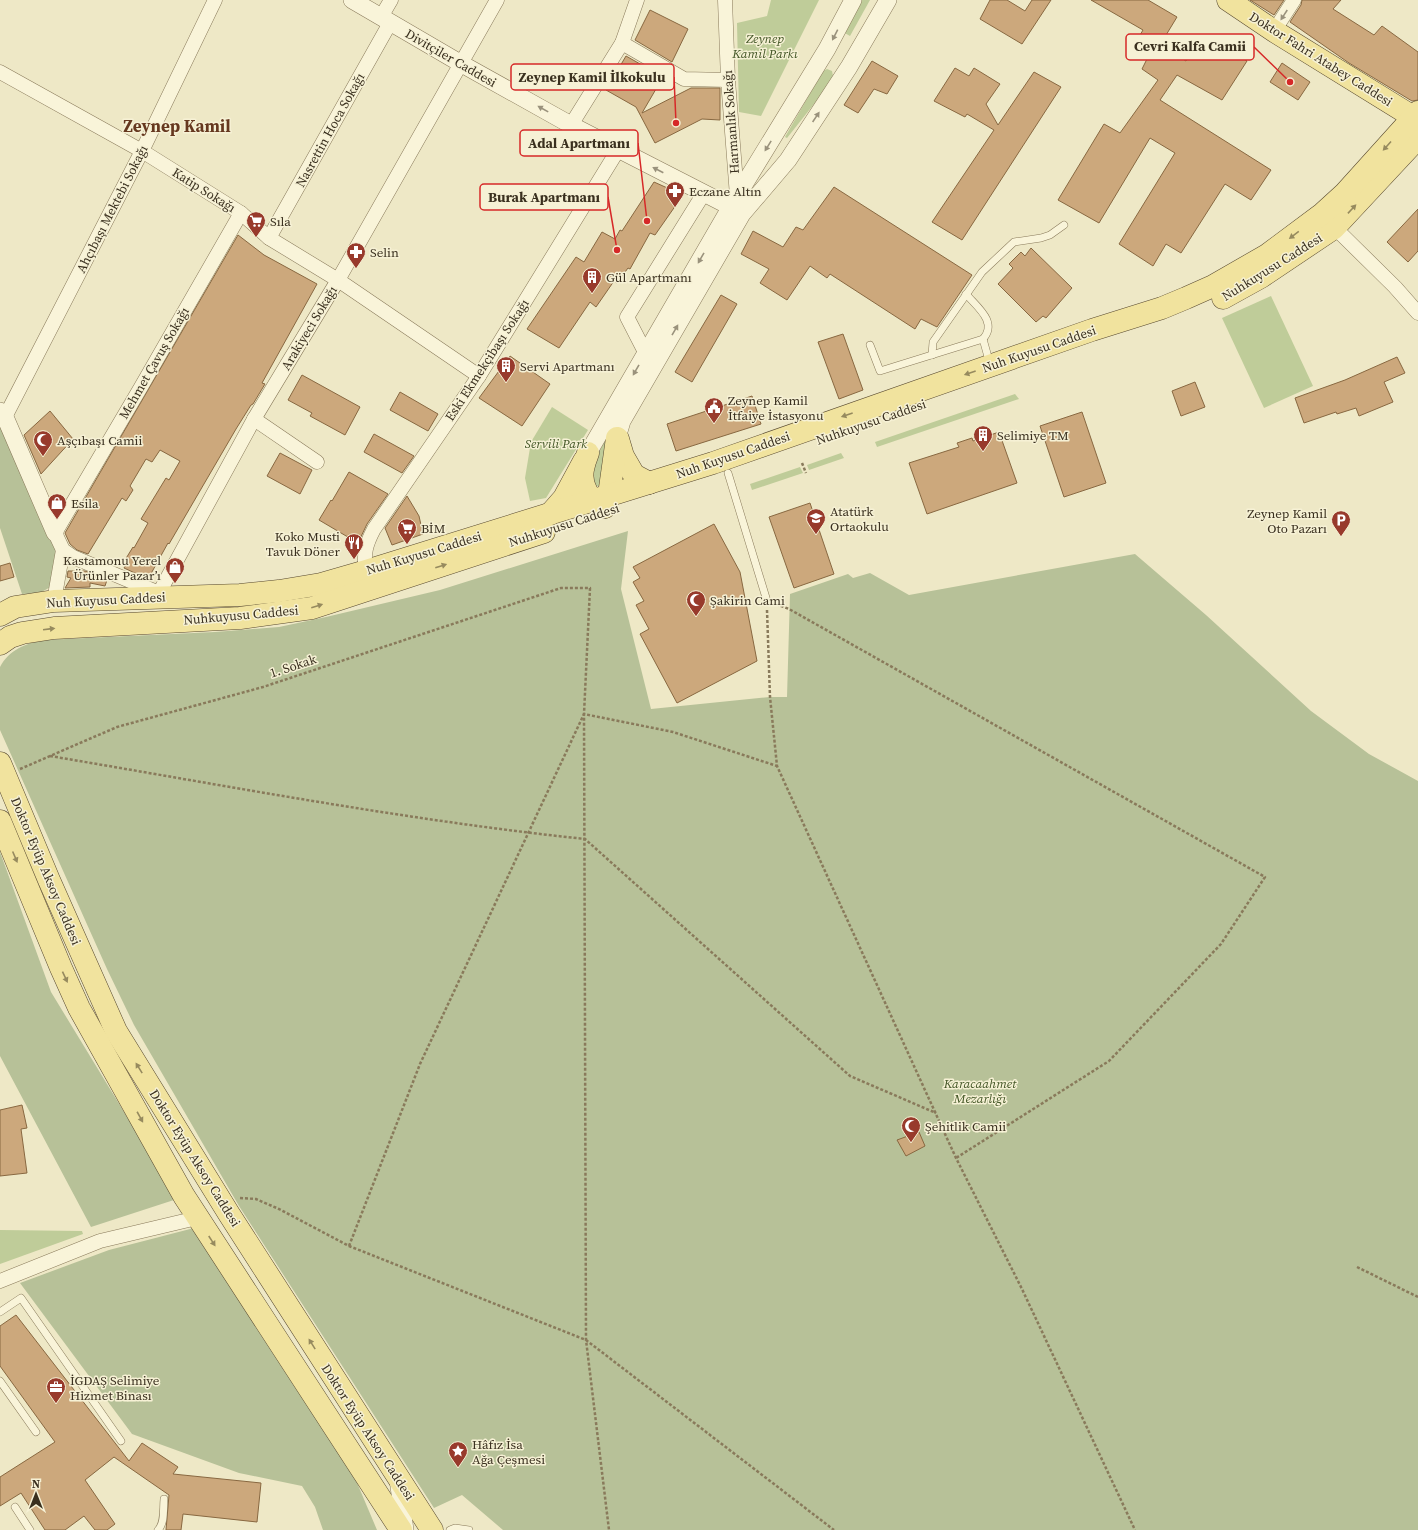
<svg xmlns="http://www.w3.org/2000/svg" width="1418" height="1530" font-family="'Source Serif 4',serif">
  <rect width="100%" height="100%" fill="#eee8c6"/>
  <!-- green -->
  <g fill="#bfcc99">
    <path d="M771 0H819L761 116 739 112 737 23 767 16Z"/>
    <path d="M861 0H870L850 36 843 32Z"/>
    <path d="M827 69 832 71 833 76 818 99 787 138 785 137 823 71Z"/>
    <path d="M1271 296 1313 386 1264 408 1222 318Z"/>
    <path d="M1015 394 1019 399 877 447 875 442Z"/>
    <path d="M552 407 588 430 546 498 530 501 525 478 531 442Z"/>
    <path d="M605 441V473L600 486H593L592 464Z"/>
    <path d="M841 453 844 458 809 470 807 465Z"/>
    <path d="M800 467 803 473 752 490 750 484Z"/>
    <path d="M0 1230 82 1231 83 1234 0 1264Z"/>
  </g>
  <!-- cemetery -->
  <g fill="#b7c198">
    <path d="M0 410 64 547 52 586 40 593 22 594 0 528Z"/>
    <path d="M628 531 621 589 651 709 770 697H787L790 594 848 574 853 578 870 573 909 595 1135 554 1206 615 1311 711 1369 754 1418 781V1530H503L462 1495 434 1508 239 1206 134 1025 107 969 0 730V667C9 650 26 643 44 640L215 632 279 627 326 617 440 590Z"/>
    <path d="M0 852 51 992 177 1199 91 1227 0 1056Z"/>
    <path d="M194 1228 355 1478 377 1530H323L315 1507 302 1486 239 1473 132 1434 20 1283 109 1250Z"/>
  </g>
  <!-- building -->
  <g fill="#cca87c" stroke="#886841">
    <path d="M990 0H1007L1025 11 1032 0H1051L1022 44 980 19Z"/>
    <path d="M1091 0H1148L1177 17 1160 45 1186 61 1202 35 1247 61 1222 100 1177 75 1160 100 1271 170 1251 200 1225 184 1181 253 1166 244 1153 266 1119 244 1175 153 1150 138 1099 223 1058 200 1104 124 1120 133 1158 80 1142 69 1148 57 1133 47 1143 30Z"/>
    <path d="M1250 0H1284L1274 15Z"/>
    <path d="M1302 0H1341L1333 9 1374 35 1382 26 1418 52V100L1412 101 1349 63 1290 22 1301 5Z"/>
    <path d="M650 10 688 29 672 62 635 40Z"/>
    <path d="M626 56 663 77 642 113 691 88H720V120L702 119 655 143 636 107 606 90Z"/>
    <path d="M872 61 898 76 887 94 874 89 858 113 844 105Z"/>
    <path d="M1282 63 1310 82 1298 100 1270 82Z"/>
    <path d="M955 68 969 76 974 68 1000 84 986 104 998 125 1034 72 1061 87 962 240 932 222 994 130 967 114 965 117 934 101Z"/>
    <path d="M654 182 683 195 655 235 650 233 630 269 628 268 617 283 614 281 596 307 590 302 559 348 527 329 576 257 584 262 602 232 615 239 620 230 622 231Z"/>
    <path d="M834 187 972 275 937 327 921 319 915 329 830 274 827 278 810 266 787 300 760 283 769 269 741 254 753 231 783 247 796 227 803 230Z"/>
    <path d="M1418 209V251L1408 262 1387 242Z"/>
    <path d="M238 235 264 255 317 284 262 383 265 384 253 404 251 405 236 429 169 544 168 543 148 579 124 568 128 561 125 560 133 547 134 548 148 523 141 519 166 478 169 480 180 461 160 450 152 462 146 459 130 486 133 490 126 501 122 498 88 554 77 550 70 544 65 533Z"/>
    <path d="M1031 248 1072 288 1046 318 1043 316 1036 322 998 284 1013 268 1009 264 1021 252 1025 256Z"/>
    <path d="M721 295 737 304 692 382 675 372Z"/>
    <path d="M843 334 863 390 839 399 818 342Z"/>
    <path d="M510 356 550 384 522 426 479 398Z"/>
    <path d="M1397 357 1405 373 1384 382 1393 402 1359 416 1356 408 1337 414 1336 412 1304 423 1295 398 1345 380Z"/>
    <path d="M302 375 360 407 345 435 310 416 312 413 288 400Z"/>
    <path d="M1195 382 1205 407 1181 416 1172 391Z"/>
    <path d="M400 392 438 414 428 431 390 410Z"/>
    <path d="M752 396 761 424 676 451 667 424Z"/>
    <path d="M50 411 73 439 41 474 24 435Z"/>
    <path d="M1082 412 1106 483 1064 497 1040 426Z"/>
    <path d="M999 432 1017 483 927 514 909 463 959 447 957 443 972 438 973 441Z"/>
    <path d="M374 434 414 456 402 473 364 452Z"/>
    <path d="M280 453 312 470 300 494 267 476Z"/>
    <path d="M349 472 388 494 367 524 358 543 319 520 331 500 332 501Z"/>
    <path d="M407 496 419 516 423 534 392 545 385 528Z"/>
    <path d="M810 503 834 574 794 588 769 517Z"/>
    <path d="M714 524 740 572 757 661 677 703 640 634 649 629 636 605 644 601 633 582 640 578 633 567Z"/>
    <path d="M10 563 14 577 0 581V566Z"/>
    <path d="M68 571H85L107 580 105 586 90 583V587L65 588 71 578 67 577Z"/>
    <path d="M22 1105 27 1128 21 1129 27 1173 0 1176V1110Z"/>
    <path d="M919 1132 925 1146 906 1156 897 1140Z"/>
    <path d="M16 1315 129 1461 142 1443 178 1467 173 1474 261 1483 257 1522 183 1514 181 1530H166L169 1495 114 1457 85 1480 115 1524 107 1530H95L84 1516 65 1530H45L21 1493 0 1506V1477L55 1442 0 1366V1326Z"/>
  </g>
  <g fill="none" stroke-linecap="round" stroke-linejoin="round">
    <!-- service casing -->
    <g stroke="#897a5b" stroke-width="8">
      <g id="service">
        <path d="M983 339 990 364"/>
        <path d="M870 345 880 371 983 339C998 322 977 307 966 294"/>
        <path d="M932 355 933 342 982 272 1014 242 1041 238 1050 235 1064 225"/>
        <path d="M728 473 767 601"/>
        <path d="M0 1312 21 1298 121 1441"/>
        <path d="M0 1381 36 1432"/>
        <path d="M15 1507 30 1530"/>
        <path d="M158 1530C165 1523 163 1509 164 1499"/>
        <path d="M450 1530 455 1528 469 1530"/>
      </g>
    </g>
    <!-- minor casing -->
    <g stroke="#897a5b" stroke-width="15">
      <g id="minor">
        <path d="M725 0 728 80 737 196"/>
        <path d="M381 17 391 0"/>
        <path d="M1274 31 1294 0"/>
        <path d="M622 43 684 79 728 80"/>
        <path d="M0 72 142 151 241 213 269 238 338 280 479 376"/>
        <path d="M571 125 622 43 637 0"/>
        <path d="M1329 222 1395 287 1418 313"/>
        <path d="M269 238 390 23"/>
        <path d="M646 354 627 317 704 193"/>
        <path d="M5 417 142 151 215 0"/>
        <path d="M254 419 317 462"/>
        <path d="M366 571C363 554 366 544 374 529L479 376 618 150"/>
        <path d="M159 593 254 419 338 280 497 0"/>
        <path d="M159 596V593L73 557 63 550 55 533 141 387 241 213"/>
        <path d="M54 601 63 550"/>
        <path d="M0 1281 100 1241 197 1218"/>
      </g>
    </g>
    <!-- tertiary casing -->
    <g stroke="#897a5b" stroke-width="18">
      <g id="tertiary">
        <path d="M352 0 460 63 571 125 731 207 741 213"/>
        <path d="M0 411 5 417 55 533"/>
        <path d="M617 438 622 421 742 214 788 160 849 67 888 0"/>
        <path d="M588 453 737 196 827 49 853 0"/>
        <path d="M398 1479 405 1530"/>
      </g>
    </g>
    <!-- primary casing -->
    <g stroke="#57482f" stroke-width="23">
      <g id="primary">
        <path d="M1228 0 1274 31 1418 120"/>
        <path d="M1223 298 1261 277 1334 228 1418 138"/>
        <path d="M618 439 623 456 634 475 649 483"/>
        <path d="M588 453C586 458 584 464 583 469 580 485 589 502 605 507"/>
        <path d="M604 507 609 495 617 438"/>
        <path d="M550 514 564 498 584 461"/>
        <path d="M0 615 15 607 54 601 240 595 279 591 321 584 366 571 713 463 1092 330 1162 308 1186 298 1213 286 1267 255 1322 214 1345 193 1418 112"/>
        <path d="M0 644 10 637 22 633 54 628 240 618 312 608 544 532"/>
        <path d="M0 763 49 880 116 1031 229 1214 432 1530"/>
        <path d="M0 821 61 968 79 1008 184 1196 401 1530"/>
      </g>
    </g>
    <!-- path -->
    <g stroke="#897a5b" stroke-width="2.5" stroke-dasharray="3 2" stroke-linecap="butt">
      <path d="M802 463 806 473"/>
      <path d="M776 604 789 609 1265 877 1221 944 1109 1061 956 1158"/>
      <path d="M767 610 770 697 777 766 956 1158 1022 1289 1135 1530"/>
      <path d="M50 756C228 786 405 820 585 839L850 1076 936 1113"/>
      <path d="M20 769 117 727 263 687 561 588H590L584 714 586 1340 609 1530"/>
      <path d="M240 1198 256 1199 279 1209 349 1246 586 1340 834 1530"/>
      <path d="M349 1246 420 1064 584 714 673 732 777 766"/>
      <path d="M1357 1267 1418 1297"/>
    </g>
    <!-- service -->
    <use href="#service" stroke="#f9f4d9" stroke-width="7"/>
    <!-- minor -->
    <use href="#minor" stroke="#f9f4d9" stroke-width="14"/>
    <!-- tertiary -->
    <use href="#tertiary" stroke="#f9f4d9" stroke-width="17"/>
    <!-- primary -->
    <use href="#primary" stroke="#f1e39e" stroke-width="22"/>
  </g>
  <!-- one-way arrows -->
  <defs><path id="oneway-solid" d="M-6-.8H1V-3.2L6.5 0L1 3.2V.8H-6Z"/></defs>
  <g fill="#9a927c">
    <use href="#oneway-solid" transform="translate(1284 15) rotate(123)"/>
    <use href="#oneway-solid" transform="translate(835 35) rotate(117)"/>
    <use href="#oneway-solid" transform="translate(543 109) rotate(-151)"/>
    <use href="#oneway-solid" transform="translate(816 117) rotate(-56)"/>
    <use href="#oneway-solid" transform="translate(768 146) rotate(122)"/>
    <use href="#oneway-solid" transform="translate(658 170) rotate(-153)"/>
    <use href="#oneway-solid" transform="translate(701 258) rotate(120)"/>
    <use href="#oneway-solid" transform="translate(675 330) rotate(-60)"/>
    <use href="#oneway-solid" transform="translate(636 370) rotate(120)"/>
  </g>
  <g fill="#968a5e">
    <use href="#oneway-solid" transform="translate(1387 146) rotate(132)"/>
    <use href="#oneway-solid" transform="translate(1352 209) rotate(-47)"/>
    <use href="#oneway-solid" transform="translate(1294 235) rotate(143)"/>
    <use href="#oneway-solid" transform="translate(970 373) rotate(161)"/>
    <use href="#oneway-solid" transform="translate(847 415) rotate(161)"/>
    <use href="#oneway-solid" transform="translate(441 566) rotate(-18)"/>
    <use href="#oneway-solid" transform="translate(317 606) rotate(-17)"/>
    <use href="#oneway-solid" transform="translate(49 629) rotate(-7)"/>
    <use href="#oneway-solid" transform="translate(15 857) rotate(67)"/>
    <use href="#oneway-solid" transform="translate(65 977) rotate(65)"/>
    <use href="#oneway-solid" transform="translate(139 1068) rotate(-122)"/>
    <use href="#oneway-solid" transform="translate(140 1117) rotate(61)"/>
    <use href="#oneway-solid" transform="translate(212 1241) rotate(57)"/>
    <use href="#oneway-solid" transform="translate(312 1344) rotate(-122)"/>
  </g>
  <!-- icons -->
  <defs>
    <g id="pharmacy-pin" transform="scale(1)"><path d="M0 17L-7.5 6A9.5 9.5 0 1 1 7.5 6Z" fill="#983a2c" stroke="#f6f1d5"/><path d="M-2-6h4v4h4v4h-4v4h-4v-4h-4v-4h4Z" fill="#fff"/></g>
    <g id="supermarket-pin" transform="scale(1)"><path d="M0 17L-7.5 6A9.5 9.5 0 1 1 7.5 6Z" fill="#983a2c" stroke="#f6f1d5"/><path d="M-6-5.5h2.5l.6 2H6L4.5 2H-2.5L-4.4-4H-6ZM-1.5 3.2a1.3 1.3 0 1 0 .1 0ZM3 3.2a1.3 1.3 0 1 0 .1 0Z" fill="#fff"/></g>
    <g id="building-pin" transform="scale(1)"><path d="M0 17L-7.5 6A9.5 9.5 0 1 1 7.5 6Z" fill="#983a2c" stroke="#f6f1d5"/><path d="M-4-6H4V6H1V3H-1V6H-4ZM-2.5-4.3h1.7v1.8h-1.7ZM.8-4.3h1.7v1.8H.8ZM-2.5-1h1.7V.8h-1.7ZM.8-1h1.7V.8H.8Z" fill="#fff"/></g>
    <g id="civic-pin" transform="scale(1)"><path d="M0 17L-7.5 6A9.5 9.5 0 1 1 7.5 6Z" fill="#983a2c" stroke="#f6f1d5"/><path d="M-.6-6.5H3V-4.5H.6V-3L4-1V1h2V6H-6V1h2V-1L-.6-3ZM-1.2 2.5V6h2.4V2.5Z" fill="#fff"/></g>
    <g id="mosque-pin" transform="scale(1)"><path d="M0 17L-7.5 6A9.5 9.5 0 1 1 7.5 6Z" fill="#983a2c" stroke="#f6f1d5"/><path d="M3.5-4.9A6 6 0 1 0 3.5 4.9A5 5 0 1 1 3.5-4.9Z" fill="#fff"/></g>
    <g id="shop-pin" transform="scale(1)"><path d="M0 17L-7.5 6A9.5 9.5 0 1 1 7.5 6Z" fill="#983a2c" stroke="#f6f1d5"/><path d="M-5-2.5h2.3a2.7 3.5 0 0 1 5.4 0H5L5.5 6h-11ZM-1.5-2.5h3a1.5 2.3 0 0 0-3 0Z" fill="#fff"/></g>
    <g id="school-pin" transform="scale(1)"><path d="M0 17L-7.5 6A9.5 9.5 0 1 1 7.5 6Z" fill="#983a2c" stroke="#f6f1d5"/><path d="M0-5L7-2L0 1L-7-2ZM-4 1L0 2.5L4 1V4Q0 6-4 4Z" fill="#fff"/></g>
    <g id="parking-pin" transform="scale(1)"><path d="M0 17L-7.5 6A9.5 9.5 0 1 1 7.5 6Z" fill="#983a2c" stroke="#f6f1d5"/><path d="M-3.5-5.5H1a3.5 3.5 0 0 1 0 7H-1V5.5H-3.5ZM-1-3.4V-.6H.8a1.4 1.4 0 0 0 0-2.8Z" fill="#fff"/></g>
    <g id="restaurant-pin" transform="scale(1)"><path d="M0 17L-7.5 6A9.5 9.5 0 1 1 7.5 6Z" fill="#983a2c" stroke="#f6f1d5"/><path d="M-5-6h1v4h1v-4h1v4h1v-4h1v5L-1.5 .5V6h-2V.5L-5-1ZM5-6V6H3V1.5H1.5Q1.5-4 5-6Z" fill="#fff"/></g>
    <g id="office-pin" transform="scale(1)"><path d="M0 17L-7.5 6A9.5 9.5 0 1 1 7.5 6Z" fill="#983a2c" stroke="#f6f1d5"/><path d="M-6-3h4V-5.5h4V-3h4V5H-6ZM-1-4.5V-3h2v-1.5ZM-6 0V1H6V0Z" fill="#fff"/></g>
    <g id="sight-pin" transform="scale(1)"><path d="M0 17L-7.5 6A9.5 9.5 0 1 1 7.5 6Z" fill="#983a2c" stroke="#f6f1d5"/><path d="M0-6L1.8-2.2L6-1.7L2.9 1.2L3.7 5.4L0 3.3L-3.7 5.4L-2.9 1.2L-6-1.7L-1.8-2.2Z" fill="#fff"/></g>
  </defs>
  <g fill-rule="evenodd">
    <use href="#pharmacy-pin" x="675" y="191"/>
    <use href="#supermarket-pin" x="256" y="221"/>
    <use href="#pharmacy-pin" x="356" y="252"/>
    <use href="#building-pin" x="592" y="277"/>
    <use href="#building-pin" x="506" y="366"/>
    <use href="#civic-pin" x="714" y="407"/>
    <use href="#building-pin" x="983" y="435"/>
    <use href="#mosque-pin" x="43" y="440"/>
    <use href="#shop-pin" x="57" y="503"/>
    <use href="#school-pin" x="816" y="518"/>
    <use href="#parking-pin" x="1341" y="520"/>
    <use href="#supermarket-pin" x="407" y="528"/>
    <use href="#restaurant-pin" x="354" y="543"/>
    <use href="#shop-pin" x="175" y="567"/>
    <use href="#mosque-pin" x="696" y="600"/>
    <use href="#mosque-pin" x="911" y="1126"/>
    <use href="#office-pin" x="56" y="1387"/>
    <use href="#sight-pin" x="458" y="1451"/>
  </g>
  <g text-anchor="middle" dominant-baseline="central" stroke-width="3" stroke-linejoin="round" paint-order="stroke">
    <!-- park labels -->
    <g font-size="13" font-style="italic" fill="#435626" stroke="#f6f1d5">
      <text x="765" y="38">Zeynep<tspan x="765" dy="15">Kamil Parkı</tspan></text>
      <text x="556" y="443">Servili Park</text>
      <text x="980" y="1083">Karacaahmet<tspan x="980" dy="15">Mezarlığı</tspan></text>
    </g>
    <!-- street labels -->
    <g font-size="13" fill="#3a301f" stroke="#f6f1d5">
      <text transform="translate(451 58) rotate(30)">Divitçiler Caddesi</text>
      <text transform="translate(1321 59) rotate(32)">Doktor Fahri Atabey Caddesi</text>
      <text transform="translate(731 122) rotate(-94)">Harmanlık Sokağı</text>
      <text transform="translate(330 130) rotate(-61)">Nasrettin Hoca Sokağı</text>
      <text transform="translate(204 190) rotate(32)">Katip Sokağı</text>
      <text transform="translate(112 209) rotate(-63)">Ahçıbaşı Mektebi Sokağı</text>
      <text transform="translate(1272 267) rotate(-32)">Nuhkuyusu Caddesi</text>
      <text transform="translate(309 328) rotate(-59)">Arakiyeci Sokağı</text>
      <text transform="translate(1039 349) rotate(-19)">Nuh Kuyusu Caddesi</text>
      <text transform="translate(487 360) rotate(-57)">Eski Ekmekçibaşı Sokağı</text>
      <text transform="translate(154 363) rotate(-60)">Mehmet Çavuş Sokağı</text>
      <text transform="translate(871 422) rotate(-19)">Nuhkuyusu Caddesi</text>
      <text transform="translate(733 455) rotate(-19)">Nuh Kuyusu Caddesi</text>
      <text transform="translate(564 525) rotate(-18)">Nuhkuyusu Caddesi</text>
      <text transform="translate(424 553) rotate(-17)">Nuh Kuyusu Caddesi</text>
      <text transform="translate(106 600) rotate(-3)">Nuh Kuyusu Caddesi</text>
      <text transform="translate(241 615) rotate(-5)">Nuhkuyusu Caddesi</text>
      <text transform="translate(293 666) rotate(-18)">1. Sokak</text>
      <text transform="translate(46 871) rotate(67)">Doktor Eyüp Aksoy Caddesi</text>
      <text transform="translate(195 1158) rotate(58)">Doktor Eyüp Aksoy Caddesi</text>
      <text transform="translate(368 1432) rotate(57)">Doktor Eyüp Aksoy Caddesi</text>
    </g>
    <!-- poi labels -->
    <g font-size="13" fill="#3a301f" stroke="#f6f1d5" text-anchor="start">
      <text x="689" y="191">Eczane Altın</text>
      <text x="270" y="221">Sıla</text>
      <text x="370" y="252">Selin</text>
      <text x="606" y="277">Gül Apartmanı</text>
      <text x="520" y="366">Servi Apartmanı</text>
      <text x="728" y="400">Zeynep Kamil<tspan x="728" dy="15">İtfaiye İstasyonu</tspan></text>
      <text x="997" y="435">Selimiye TM</text>
      <text x="57" y="440">Aşçıbaşı Camii</text>
      <text x="71" y="503">Esila</text>
      <text x="830" y="511">Atatürk<tspan x="830" dy="15">Ortaokulu</tspan></text>
      <text x="1327" y="513" text-anchor="end">Zeynep Kamil<tspan x="1327" dy="15">Oto Pazarı</tspan></text>
      <text x="421" y="528">BİM</text>
      <text x="340" y="536" text-anchor="end">Koko Musti<tspan x="340" dy="15">Tavuk Döner</tspan></text>
      <text x="161" y="560" text-anchor="end">Kastamonu Yerel<tspan x="161" dy="15">Ürünler Pazar’ı</tspan></text>
      <text x="710" y="600">Şakirin Cami</text>
      <text x="925" y="1126">Şehitlik Camii</text>
      <text x="70" y="1380">İGDAŞ Selimiye<tspan x="70" dy="15">Hizmet Binası</tspan></text>
      <text x="472" y="1444">Hâfız İsa<tspan x="472" dy="15">Ağa Çeşmesi</tspan></text>
    </g>
    <!-- district labels -->
    <g font-size="17" font-weight="bold" fill="#66381f" stroke="#f6f1d5">
      <text x="177" y="126">Zeynep Kamil</text>
    </g>
  </g>
  <!-- callouts -->
  <path fill="none" stroke="#d62828" stroke-width="1.5" d="M1290 82L1254 47M676 123L674 77M647 221L638 143M617 250L608 197"/>
  <g fill="#d62828" stroke="#f6f1d5" stroke-width="1.5">
    <circle cx="1290" cy="82" r="4"/>
    <circle cx="676" cy="123" r="4"/>
    <circle cx="647" cy="221" r="4"/>
    <circle cx="617" cy="250" r="4"/>
  </g>
  <g fill="#f6f1d5" stroke="#d62828" stroke-width="1.5">
    <rect x="1126" y="34" width="128" height="26" rx="4"/>
    <rect x="511" y="64" width="163" height="26" rx="4"/>
    <rect x="520" y="130" width="118" height="26" rx="4"/>
    <rect x="480" y="184" width="128" height="26" rx="4"/>
  </g>
  <g font-size="14" text-anchor="middle" font-weight="bold" fill="#3a301f">
    <text x="1190" y="51">Cevri Kalfa Camii</text>
    <text x="592" y="82">Zeynep Kamil İlkokulu</text>
    <text x="579" y="148">Adal Apartmanı</text>
    <text x="544" y="202">Burak Apartmanı</text>
  </g>
  <!-- north arrow -->
  <g transform="translate(36 1494)" stroke="#f6f1d5" stroke-width="3" paint-order="stroke">
  <path d="M0-3L7 15L0 10L-7 15Z" fill="#3a301f"/>
  <text y="-6" font-size="11" font-weight="bold" text-anchor="middle" fill="#3a301f">N</text>
  </g>
</svg>
